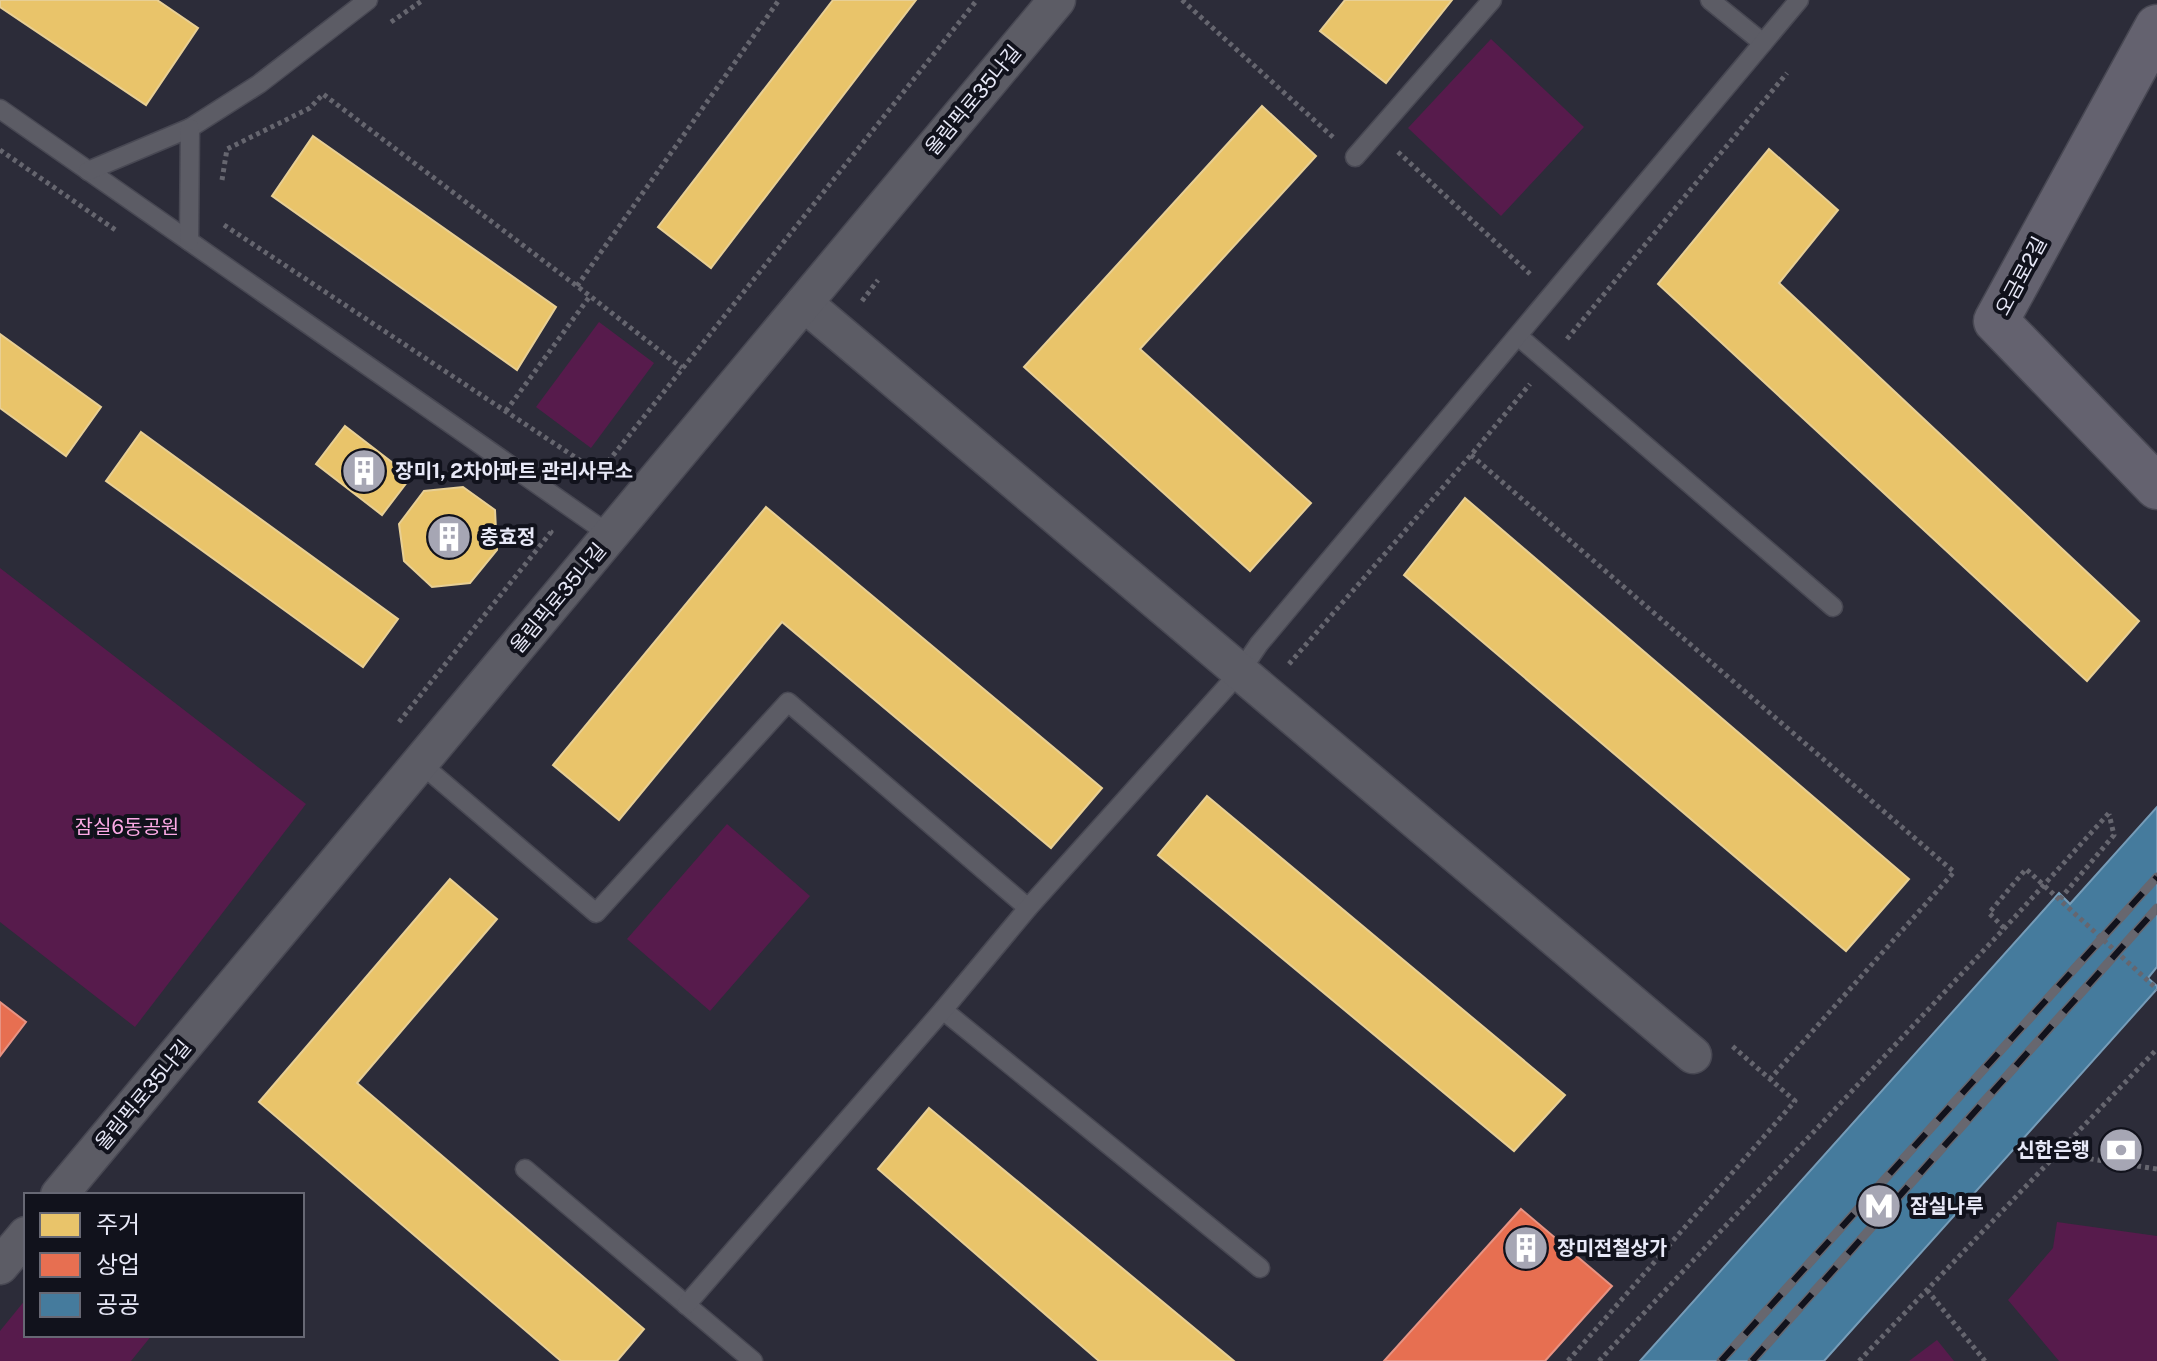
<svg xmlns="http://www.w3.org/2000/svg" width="2157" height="1361" font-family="'Public Sans','Noto Sans KR',sans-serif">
  <rect width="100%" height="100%" fill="#2c2c39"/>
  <!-- green -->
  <g fill="#571b4c">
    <path d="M1491 39 1584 127 1501 216 1408 128Z"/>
    <path d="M599 322 654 363 591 448 536 407Z"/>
    <path d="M0 568 306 804 135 1027 0 922Z"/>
    <path d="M727 824 810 896 710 1011 627 939Z"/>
    <path d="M2057 1222 2157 1236V1361H2059L2008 1300 2053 1248Z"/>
    <path d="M26 1299V1335H152L131 1361H0V1331Z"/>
    <path d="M1937 1340 1954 1361H1909Z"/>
  </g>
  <!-- homes -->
  <g fill="#e9c46a" stroke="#e8cf94" stroke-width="2">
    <path d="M0 0H157L198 28 146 105 0 7Z"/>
    <path d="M833 0H916L711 268 658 227Z"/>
    <path d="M1345 0H1452L1386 83 1320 31Z"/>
    <path d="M1262 106 1316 156 1140 349 1311 503 1250 571 1024 367Z"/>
    <path d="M313 136 556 307 517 370 272 196Z"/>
    <path d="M1769 149 1838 210 1779 283 2139 621 2087 681 1658 284Z"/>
    <path d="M0 334 101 407 66 456 0 408Z"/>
    <path d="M345 426 411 477 382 515 316 464Z"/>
    <path d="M141 432 398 619 363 667 106 481Z"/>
    <path d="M463 487 495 510 497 550 470 583 432 587 404 561 399 524 424 491Z"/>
    <path d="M1465 498 1909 879 1846 951 1404 575Z"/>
    <path d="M766 507 1102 788 1051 848 782 622 619 820 553 765Z"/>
    <path d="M1207 796 1565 1095 1514 1151 1158 855Z"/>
    <path d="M450 879 497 919 357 1083 644 1329 617 1361H561L259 1102Z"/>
    <path d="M929 1108 1234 1361H1099L878 1169Z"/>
  </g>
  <!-- shops -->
  <g fill="#e76f51" stroke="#e79383" stroke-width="2">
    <path d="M0 1002 26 1022 0 1056Z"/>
    <path d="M1521 1209 1612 1286 1545 1361H1384Z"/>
  </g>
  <!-- public -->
  <path fill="#457b9d" stroke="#769cb8" stroke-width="2" d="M2157 807V967L2148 978 2157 986V989L1824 1361H1640L2059 893 2070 904Z"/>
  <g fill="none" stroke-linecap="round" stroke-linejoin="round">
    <!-- lane casing -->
    <g stroke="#484853" stroke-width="21">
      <g id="lane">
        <path d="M1710 0 1763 43"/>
        <path d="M0 109 610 535"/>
        <path d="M1355 157 1492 0"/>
        <path d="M88 171 190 128 259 84 368 0"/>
        <path d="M189 241 190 128"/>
        <path d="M1518 336 1833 607"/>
        <path d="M420 763 596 913 788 702 1028 908"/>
        <path d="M943 1010 1260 1268"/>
        <path d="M525 1169 753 1361"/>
        <path d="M686 1305 943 1010 1028 908 1240 672 1259 644 1799 0"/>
      </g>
    </g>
    <!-- street casing -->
    <g stroke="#484853" stroke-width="39">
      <g id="street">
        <path d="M804 303 1693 1055"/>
        <path d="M59 1195 1057 0"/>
        <path d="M0 1266 26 1235"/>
      </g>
    </g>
    <!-- secondary casing -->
    <g stroke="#484853" stroke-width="47">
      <path id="secondary" d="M2157 27 1996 321 2157 487"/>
    </g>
    <!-- path -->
    <g stroke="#66666f" stroke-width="5" stroke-dasharray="4 4" stroke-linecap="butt">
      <path d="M1182 0 1335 139"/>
      <path d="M391 22 423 0"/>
      <path d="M0 150 117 231"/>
      <path d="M1398 152 1530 274"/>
      <path d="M222 180 227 149 310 108 323 94 590 296 682 368"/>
      <path d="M224 225 599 473 977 0"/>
      <path d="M577 286 779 0"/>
      <path d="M862 301 878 280"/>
      <path d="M1567 339 1787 73"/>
      <path d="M506 411 590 296"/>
      <path d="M1471 455 1954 872 1770 1079"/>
      <path d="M1289 664 1471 455 1530 384"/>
      <path d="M399 722 551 532 549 531"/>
      <path d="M2060 899 2114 835 2109 814"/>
      <path d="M2004 928 1989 913 2026 869 2157 989"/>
      <path d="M2058 1154 2157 1169"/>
      <path d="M1927 1290 1985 1361"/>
      <path d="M1568 1361 1795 1101 1731 1045"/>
      <path d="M1599 1361 2013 919 2109 813"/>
      <path d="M1859 1361 2157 1049"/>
    </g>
    <!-- lane -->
    <use href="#lane" stroke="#5c5c65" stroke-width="18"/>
    <!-- street -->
    <use href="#street" stroke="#5c5c65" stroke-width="36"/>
    <!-- secondary -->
    <use href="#secondary" stroke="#64626f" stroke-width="44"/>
    <!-- rail casing -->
    <g stroke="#67676f" stroke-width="9">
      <g id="rail">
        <path d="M1721 1361 2157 877"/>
        <path d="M1752 1361 2157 908"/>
      </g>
    </g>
    <!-- rail -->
    <use href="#rail" stroke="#11121c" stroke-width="6" stroke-dasharray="18" stroke-linecap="butt"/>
  </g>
  <!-- icons -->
  <defs>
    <g id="building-disc" transform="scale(2.3)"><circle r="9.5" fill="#a6a6b4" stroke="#11121c"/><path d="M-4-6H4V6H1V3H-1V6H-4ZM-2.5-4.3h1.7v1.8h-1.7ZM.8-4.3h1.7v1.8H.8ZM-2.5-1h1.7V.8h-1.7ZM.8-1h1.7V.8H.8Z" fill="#fff"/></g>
    <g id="bank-disc" transform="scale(2.3)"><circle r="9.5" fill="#a6a6b4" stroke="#11121c"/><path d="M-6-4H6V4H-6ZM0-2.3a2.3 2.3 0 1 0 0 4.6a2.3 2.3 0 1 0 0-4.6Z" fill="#fff"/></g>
    <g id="metro-disc" transform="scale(2.3)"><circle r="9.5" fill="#a6a6b4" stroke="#11121c"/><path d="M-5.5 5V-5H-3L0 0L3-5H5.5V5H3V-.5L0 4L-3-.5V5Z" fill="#fff"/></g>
  </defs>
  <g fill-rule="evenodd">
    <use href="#building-disc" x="364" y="471"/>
    <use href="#building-disc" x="449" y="537"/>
    <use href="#bank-disc" x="2121" y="1150"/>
    <use href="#metro-disc" x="1879" y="1206"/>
    <use href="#building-disc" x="1526" y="1248"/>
  </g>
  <g text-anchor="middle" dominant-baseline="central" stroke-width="8" stroke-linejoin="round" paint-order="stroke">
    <!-- street labels -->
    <g font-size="20" fill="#e7e8f7" stroke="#11121c">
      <text transform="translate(973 100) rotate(-50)">올림픽로35나길</text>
      <text transform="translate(2021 276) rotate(-62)">오금로2길</text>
      <text transform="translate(558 598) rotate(-50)">올림픽로35나길</text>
      <text transform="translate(143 1095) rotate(-50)">올림픽로35나길</text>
    </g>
    <!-- poi labels -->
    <g font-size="20" font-weight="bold" fill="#e7e8f7" stroke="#11121c" text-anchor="start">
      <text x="395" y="471">장미1, 2차아파트 관리사무소</text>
      <text x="480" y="537">충효정</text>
      <text x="2090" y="1150" text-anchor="end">신한은행</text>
      <text x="1910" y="1206">잠실나루</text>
      <text x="1557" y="1248">장미전철상가</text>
    </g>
    <!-- park labels -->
    <g font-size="20" fill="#fdaae6" stroke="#11121c">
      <text x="127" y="827">잠실6동공원</text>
    </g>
  </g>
  <!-- legend -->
  <rect x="24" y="1193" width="280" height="144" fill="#11121c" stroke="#676874" stroke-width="2"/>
  <rect x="40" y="1213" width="40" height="24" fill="#e9c46a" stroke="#676874" stroke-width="2"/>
  <text x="96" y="1233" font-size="24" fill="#e7e8f7">주거</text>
  <rect x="40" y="1253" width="40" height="24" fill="#e76f51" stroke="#676874" stroke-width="2"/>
  <text x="96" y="1273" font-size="24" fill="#e7e8f7">상업</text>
  <rect x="40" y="1293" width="40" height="24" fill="#457b9d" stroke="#676874" stroke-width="2"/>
  <text x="96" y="1313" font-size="24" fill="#e7e8f7">공공</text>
</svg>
